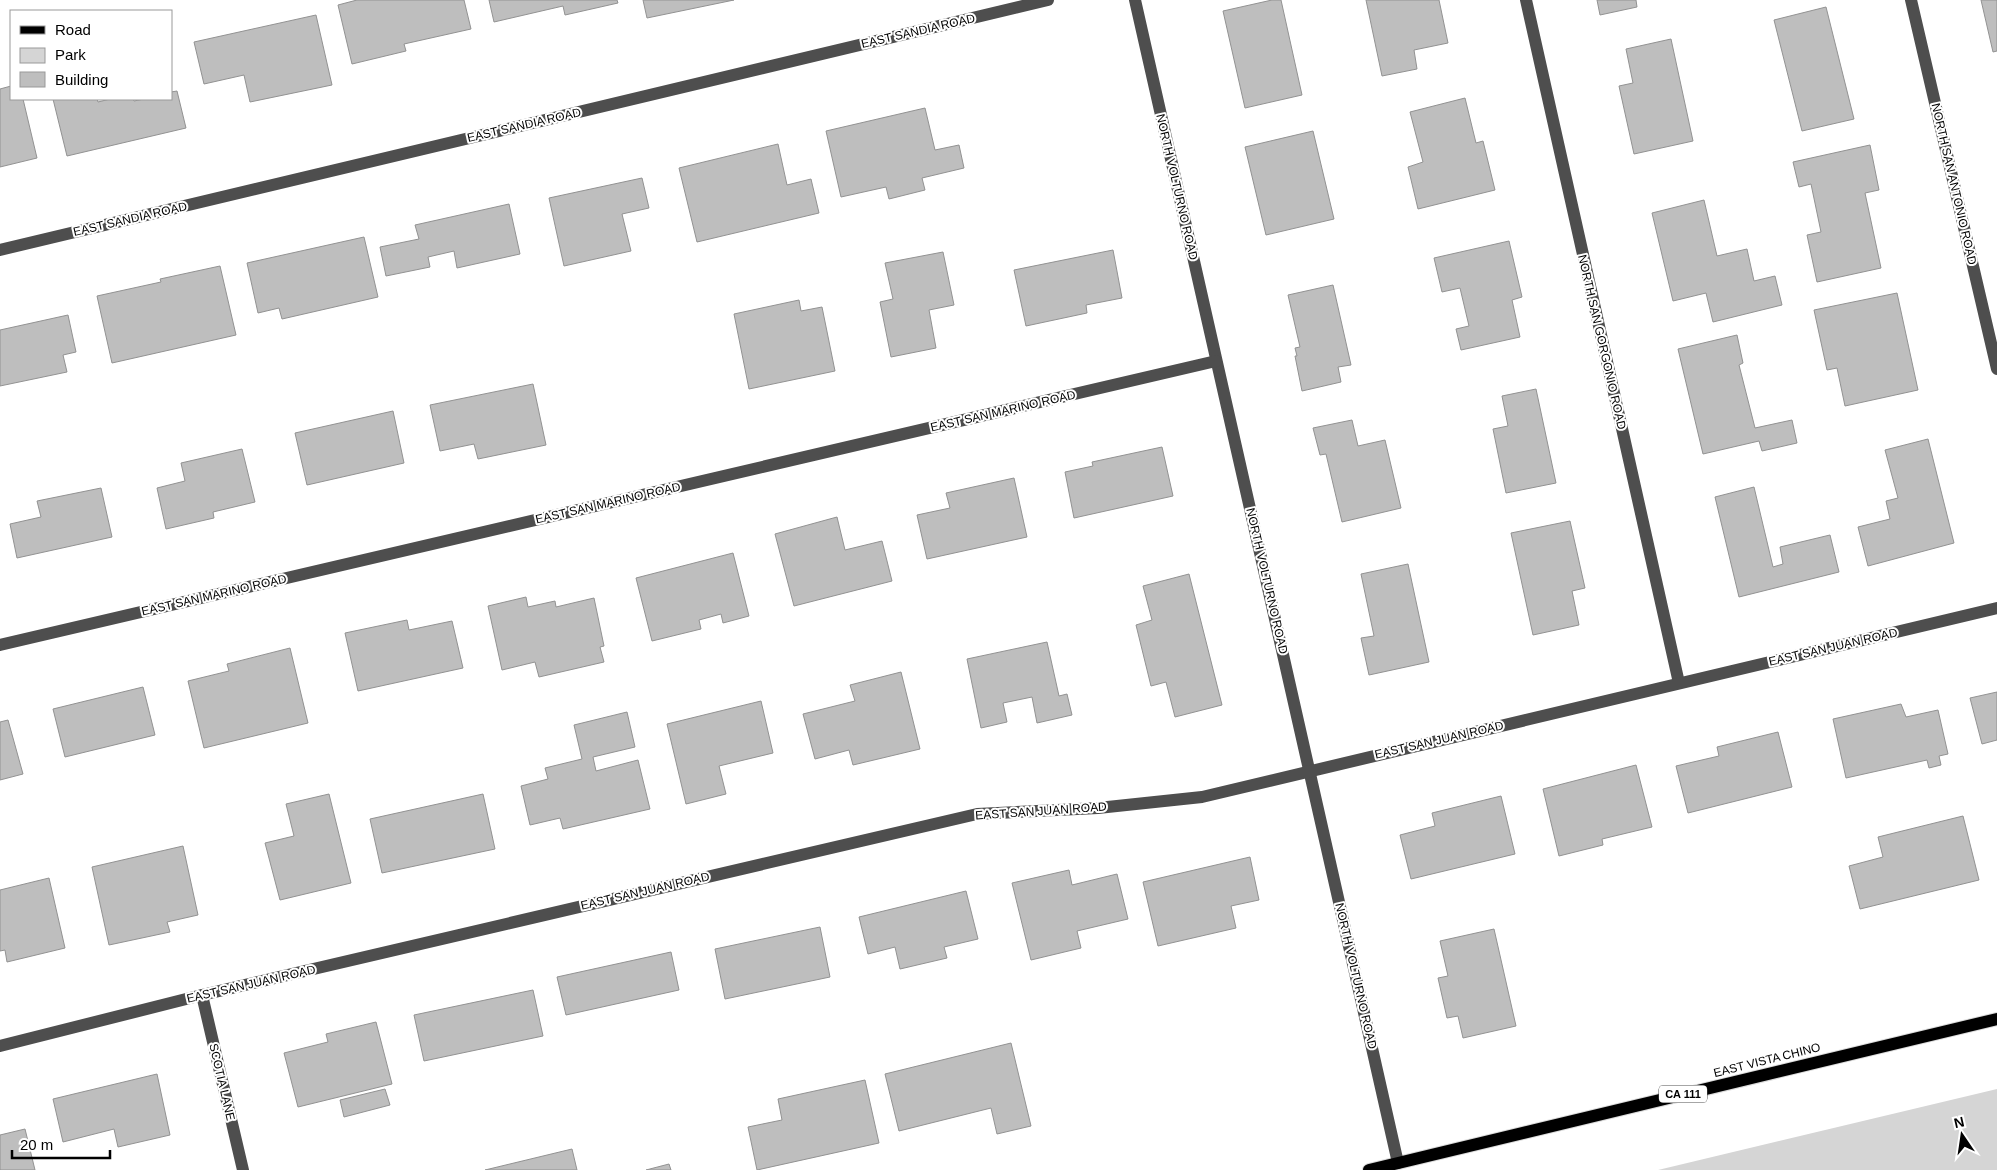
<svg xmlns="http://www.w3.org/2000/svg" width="1997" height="1170" font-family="Arial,sans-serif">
  <rect width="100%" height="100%" fill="#fff"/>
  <!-- green -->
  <path fill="#d5d5d5" d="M1997 1089V1170H1658Z"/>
  <!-- building -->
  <g fill="#bebebe" stroke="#929292">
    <path d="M357 0H464L471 29 404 44 406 51 352 64 338 5Z"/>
    <path d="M489 0H617L618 3 565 15 563 6 494 22Z"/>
    <path d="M643 0H734L647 18Z"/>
    <path d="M1272 0H1281L1302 95 1245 108 1223 11Z"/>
    <path d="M1366 0H1439L1448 43 1414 50 1417 69 1382 76Z"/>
    <path d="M1597 0H1636L1637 7 1600 15Z"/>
    <path d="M1981 0H1997V51L1993 52Z"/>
    <path d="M1826 7 1854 119 1802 131 1774 20Z"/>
    <path d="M316 15 332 85 250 102 244 75 204 84 194 42Z"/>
    <path d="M1671 39 1693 141 1634 154 1619 86 1633 83 1626 49Z"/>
    <path d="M11 86V99H23L37 158 0 167V89Z"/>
    <path d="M177 91 186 128 67 156 53 99H97L98 102 110 99H133L134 101 144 99H171V92Z"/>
    <path d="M1465 98 1476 143 1483 141 1495 190 1418 209 1408 167 1423 162 1410 112Z"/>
    <path d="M925 108 935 150 959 145 964 168 922 178 925 190 889 199 886 187 841 197 826 131Z"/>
    <path d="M1313 131 1334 219 1266 235 1245 147Z"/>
    <path d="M778 144 787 185 811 179 819 213 697 242 679 168Z"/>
    <path d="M1870 145 1879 190 1865 193 1881 268 1817 282 1807 235 1821 232 1811 184 1799 187 1793 162Z"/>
    <path d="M642 178 649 208 622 214 631 251 564 266 549 198Z"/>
    <path d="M1704 200 1717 256 1747 249 1754 281 1775 276 1782 305 1713 322 1706 293 1673 301 1652 213Z"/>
    <path d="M509 204 520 254 457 268 454 251 428 257 430 267 386 276 380 247 419 239 415 225Z"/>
    <path d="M364 237 378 297 282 319 279 308 258 313 247 263Z"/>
    <path d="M1509 241 1522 297 1512 300 1520 337 1461 350 1456 329 1469 326 1460 288 1442 292 1434 258Z"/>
    <path d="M1113 250 1122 298 1086 305 1087 313 1026 326 1014 270Z"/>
    <path d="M943 252 954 305 929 310 936 348 891 357 880 302 893 299 885 263Z"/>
    <path d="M220 266 236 335 112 363 97 296 161 282 160 279Z"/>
    <path d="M1333 285 1351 365 1338 367 1341 382 1302 391 1295 356H1297L1295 348 1300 347 1288 295Z"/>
    <path d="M1897 293 1918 390 1845 406 1837 368 1827 370 1814 310Z"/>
    <path d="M799 300 801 311 822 307 835 371 749 389 734 314Z"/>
    <path d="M68 315 76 352 63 355 67 372 0 386V330Z"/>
    <path d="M1737 335 1743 363 1739 365 1755 428 1792 420 1797 443 1762 451 1759 441 1703 454 1678 349Z"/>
    <path d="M533 384 546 445 478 459 474 444 440 451 430 405Z"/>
    <path d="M1536 389 1556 483 1506 493 1493 429 1508 426 1502 396Z"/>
    <path d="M393 411 404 463 307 485 295 433Z"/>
    <path d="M1352 420 1358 446 1385 440 1401 508 1342 522 1326 454 1320 455 1313 428Z"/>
    <path d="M1928 439 1954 543 1868 566 1858 527 1890 519 1886 501 1898 498 1885 450Z"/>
    <path d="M1162 447 1173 496 1074 518 1065 472 1093 466 1092 462Z"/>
    <path d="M242 449 255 502 213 512 214 518 166 529 157 488 185 481 181 463Z"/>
    <path d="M1014 478 1027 537 927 559 917 515 950 508 946 493Z"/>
    <path d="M1754 487 1773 567 1783 564 1780 547 1830 535 1839 572 1739 597 1715 497Z"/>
    <path d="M101 488 112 537 17 558 10 524 41 517 37 501Z"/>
    <path d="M837 517 845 550 882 541 892 581 794 606 775 534Z"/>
    <path d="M1570 521 1585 588 1572 591 1579 625 1533 635 1511 533Z"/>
    <path d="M733 553 749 616 723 623 721 614 699 620 701 629 652 641 636 578Z"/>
    <path d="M1408 564 1429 662 1369 675 1361 638 1374 636 1361 574Z"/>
    <path d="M1189 574 1222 705 1175 717 1166 682 1151 686 1136 625 1152 620 1143 586Z"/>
    <path d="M526 597 528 607 555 601 556 607 594 598 604 646 600 647 604 662 539 677 535 662 502 670 488 606Z"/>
    <path d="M407 620 409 630 452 621 463 668 358 691 345 633Z"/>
    <path d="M1047 642 1059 696 1067 694 1072 715 1037 723 1032 697 1003 703 1007 722 981 728 967 659Z"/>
    <path d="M290 648 308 723 204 748 188 681 229 671 227 664Z"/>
    <path d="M901 672 920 749 853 765 849 750 815 759 803 714 855 701 850 685Z"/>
    <path d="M143 687 155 735 65 757 53 709Z"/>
    <path d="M1997 692V740L1982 744 1970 698Z"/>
    <path d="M761 701 773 753 719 766 726 794 686 804 667 724Z"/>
    <path d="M1901 704 1906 717 1938 710 1948 754 1939 756 1941 765 1929 768 1927 760 1846 778 1833 719Z"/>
    <path d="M627 712 635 747 593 757 596 771 638 760 650 809 563 829 560 818 530 825 521 786 548 779 545 768 582 759 574 725Z"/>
    <path d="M8 720 23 774 0 780V722Z"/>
    <path d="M1778 732 1792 787 1688 813 1676 766 1719 756 1717 747Z"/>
    <path d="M1636 765 1652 827 1602 839 1603 845 1559 856 1543 789Z"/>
    <path d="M329 794 351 883 280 900 265 843 294 836 286 804Z"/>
    <path d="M483 794 495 849 382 873 370 819Z"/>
    <path d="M1501 796 1515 854 1411 879 1400 835 1435 826 1432 813Z"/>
    <path d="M1963 816 1979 880 1860 909 1849 866 1883 857 1878 837Z"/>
    <path d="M183 846 198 915 167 922 170 932 109 945 92 867Z"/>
    <path d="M1250 857 1259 900 1231 906 1236 928 1158 946 1143 882Z"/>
    <path d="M1069 870 1072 885 1117 874 1128 919 1077 931 1081 948 1031 960 1012 883Z"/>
    <path d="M49 878 65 948 7 962 5 950 0 951V890Z"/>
    <path d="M966 891 978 939 944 947 947 958 900 969 895 947 868 954 859 917Z"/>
    <path d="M820 927 830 977 725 999 715 949Z"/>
    <path d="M1494 929 1516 1026 1463 1038 1458 1016 1447 1018 1438 978 1448 976 1440 941Z"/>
    <path d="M671 952 679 990 566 1015 557 977Z"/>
    <path d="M533 990 543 1036 424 1061 414 1015Z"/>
    <path d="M376 1022 392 1084 298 1107 284 1053 328 1042 326 1034Z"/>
    <path d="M1011 1043 1031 1126 997 1134 991 1108 899 1131 885 1074Z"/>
    <path d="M157 1074 170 1135 118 1147 114 1129 63 1142 53 1099Z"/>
    <path d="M865 1080 879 1143 757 1170 748 1127 782 1120 778 1099Z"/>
    <path d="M385 1089 390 1105 344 1117 340 1100Z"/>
    <path d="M25 1129 35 1170H0V1135Z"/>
    <path d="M572 1149 577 1170H485Z"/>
    <path d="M669 1164 671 1170H646Z"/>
  </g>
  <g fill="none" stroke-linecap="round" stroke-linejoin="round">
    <!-- major casing -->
    <g stroke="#dbdbdb" stroke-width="14">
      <path id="major" d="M1369 1170 1997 1019"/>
    </g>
    <!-- minor -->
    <g stroke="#4e4e4e" stroke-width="12">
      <path d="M1135 0 1398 1163"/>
      <path d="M1526 0 1679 683"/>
      <path d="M1911 0 1997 369"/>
      <path d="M0 250 1048 0"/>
      <path d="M0 645 1216 361"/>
      <path d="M202 995 243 1170"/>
      <path d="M0 1046 202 995 977 814 1098 808 1202 797 1997 608"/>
    </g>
    <!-- major -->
    <use href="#major" stroke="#000" stroke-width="12"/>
  </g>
  <g text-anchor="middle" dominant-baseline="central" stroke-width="4" stroke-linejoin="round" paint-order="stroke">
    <!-- shield labels -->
    <rect fill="#fff" stroke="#4c4c4c" stroke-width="1" x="1659" y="1085.5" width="48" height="17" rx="4"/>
    <g font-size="11" font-weight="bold" fill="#000">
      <text x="1683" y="1094">CA 111</text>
    </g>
    <!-- street labels -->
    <g font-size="12" fill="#000" stroke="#fff">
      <text transform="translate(918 31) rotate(-13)">EAST SANDIA ROAD</text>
      <text transform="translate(524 125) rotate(-13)">EAST SANDIA ROAD</text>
      <text transform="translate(1954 184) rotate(77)">NORTH SAN ANTONIO ROAD</text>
      <text transform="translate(1177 187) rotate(77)">NORTH VOLTURNO ROAD</text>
      <text transform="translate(130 219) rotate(-13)">EAST SANDIA ROAD</text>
      <text transform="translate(1602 342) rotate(77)">NORTH SAN GORGONIO ROAD</text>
      <text transform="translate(1003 411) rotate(-13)">EAST SAN MARINO ROAD</text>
      <text transform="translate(608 503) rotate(-13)">EAST SAN MARINO ROAD</text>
      <text transform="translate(1267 581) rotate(77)">NORTH VOLTURNO ROAD</text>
      <text transform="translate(214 595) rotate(-13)">EAST SAN MARINO ROAD</text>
      <text transform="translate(1833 647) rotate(-13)">EAST SAN JUAN ROAD</text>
      <text transform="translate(1439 740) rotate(-13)">EAST SAN JUAN ROAD</text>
      <text transform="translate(1041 811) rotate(-4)">EAST SAN JUAN ROAD</text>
      <text transform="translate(645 891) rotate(-13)">EAST SAN JUAN ROAD</text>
      <text transform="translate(1356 976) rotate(77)">NORTH VOLTURNO ROAD</text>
      <text transform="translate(251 984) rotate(-13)">EAST SAN JUAN ROAD</text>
      <text transform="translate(1767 1060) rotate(-14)">EAST VISTA CHINO</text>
      <text transform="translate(222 1082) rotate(77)">SCOTIA LANE</text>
    </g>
  </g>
  <!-- legend -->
  <rect x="10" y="10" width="162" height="90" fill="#ffffff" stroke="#999999"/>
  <rect x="20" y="26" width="25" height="8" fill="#000000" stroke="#999999"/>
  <text x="55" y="35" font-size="15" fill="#000000">Road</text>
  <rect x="20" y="48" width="25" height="15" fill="#d5d5d5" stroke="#999999"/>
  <text x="55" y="60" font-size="15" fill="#000000">Park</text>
  <rect x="20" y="72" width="25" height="15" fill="#bebebe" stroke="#999999"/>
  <text x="55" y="85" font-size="15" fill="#000000">Building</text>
  <!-- north arrow -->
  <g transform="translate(1962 1135) rotate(347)" stroke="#ffffff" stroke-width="4" paint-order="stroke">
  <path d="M0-4L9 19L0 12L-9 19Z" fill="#000000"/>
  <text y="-8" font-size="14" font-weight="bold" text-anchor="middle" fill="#000000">N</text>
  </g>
  <!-- scale -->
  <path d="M12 1150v8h98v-8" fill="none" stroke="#000000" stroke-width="2.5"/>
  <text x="20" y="1150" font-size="15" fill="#000000" stroke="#ffffff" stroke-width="4" paint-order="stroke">20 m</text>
</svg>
